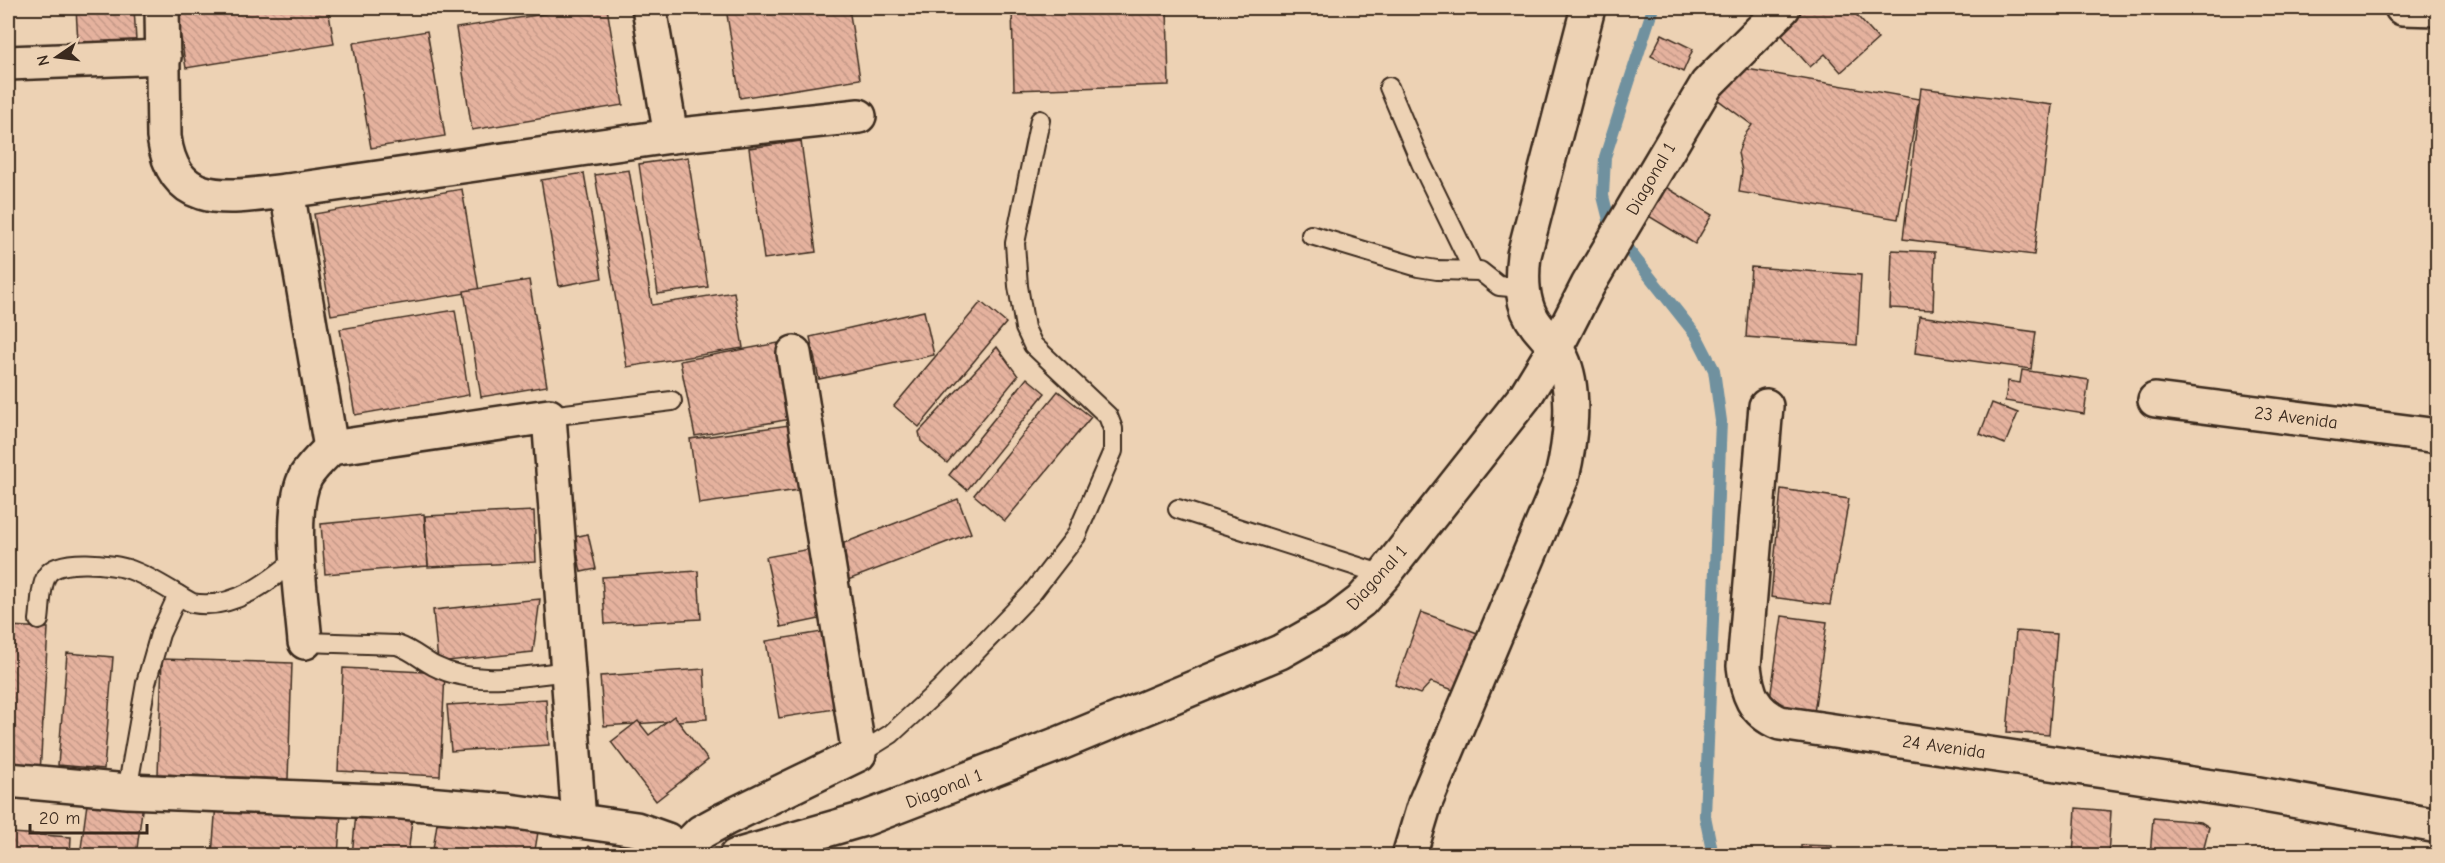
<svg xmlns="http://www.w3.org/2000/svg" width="2445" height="863" font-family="'Comic Neue',sans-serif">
  <defs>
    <pattern id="building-back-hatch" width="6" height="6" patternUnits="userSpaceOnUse" patternTransform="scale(1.5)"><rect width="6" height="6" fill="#e5b29e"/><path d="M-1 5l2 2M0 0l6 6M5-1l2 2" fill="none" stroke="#c59988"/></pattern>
  </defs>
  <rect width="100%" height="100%" fill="#edd2b4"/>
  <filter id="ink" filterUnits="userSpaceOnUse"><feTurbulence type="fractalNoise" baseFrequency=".0167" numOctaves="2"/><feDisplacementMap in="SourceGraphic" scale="12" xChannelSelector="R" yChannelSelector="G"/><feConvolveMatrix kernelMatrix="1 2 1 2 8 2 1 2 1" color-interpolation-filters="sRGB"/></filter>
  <g filter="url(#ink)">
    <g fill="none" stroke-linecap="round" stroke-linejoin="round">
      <!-- stream -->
      <path stroke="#70919f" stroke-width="12" d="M1653 8 1605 157 1603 196 1611 228 1696 335 1714 370 1721 421 1705 816 1713 856"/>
    </g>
    <!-- building -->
    <g fill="url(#building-back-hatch)" stroke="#3b2a1e" stroke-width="1.5">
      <path d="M76 8H134L136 41 78 43Z"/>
      <path d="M176 8H328L334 44 186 68Z"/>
      <path d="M581 8H607L623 105 472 130 456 28Z"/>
      <path d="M726 8H849L860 79 740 98Z"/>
      <path d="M1012 8H1167L1169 85 1014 90Z"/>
      <path d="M1806 8H1850L1878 39 1841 72 1825 54 1810 67 1779 32Z"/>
      <path d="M427 31 445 136 371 148 353 43Z"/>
      <path d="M1662 34 1693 49 1683 72 1651 56Z"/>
      <path d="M1741 68 1919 99 1898 219 1739 192 1742 171 1738 153 1744 136 1752 125 1717 99Z"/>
      <path d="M1921 88 2052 105 2034 255 1903 239Z"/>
      <path d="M801 141 816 252 764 259 749 148Z"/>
      <path d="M688 157 708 287 658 294 639 164Z"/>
      <path d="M629 170 652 305 734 292 743 348 627 367 595 175Z"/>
      <path d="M584 173 602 278 559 286 541 180Z"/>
      <path d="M1664 186 1712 215 1695 244 1647 215Z"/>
      <path d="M462 189 479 291 331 315 314 214Z"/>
      <path d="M1892 250 1935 252 1933 310 1890 308Z"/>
      <path d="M1751 267 1861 275 1857 345 1746 337Z"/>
      <path d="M529 280 547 386 481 397 464 291Z"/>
      <path d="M981 302 1006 323 919 427 894 406Z"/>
      <path d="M455 310 469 395 355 415 340 329Z"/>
      <path d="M924 311 934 355 819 379 810 337Z"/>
      <path d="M1919 316 2036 332 2031 369 1915 353Z"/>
      <path d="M778 343 791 419 695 436 680 361Z"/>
      <path d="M997 347 1018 376 947 463 921 441 919 432Z"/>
      <path d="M2022 370 2089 380 2084 414 2005 401 2008 381 2020 383Z"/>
      <path d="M1027 378 1045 393 967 490 949 475Z"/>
      <path d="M1058 391 1091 417 1005 521 974 495Z"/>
      <path d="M1992 403 2018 413 2005 444 1980 434Z"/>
      <path d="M789 425 798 490 699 504 690 439Z"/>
      <path d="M1781 489 1849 499 1830 605 1771 597Z"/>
      <path d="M958 499 971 533 848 580 844 543Z"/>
      <path d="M534 511 536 562 428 567 425 516Z"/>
      <path d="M424 514 428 566 325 574 321 524Z"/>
      <path d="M588 534 596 569 581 572 574 537Z"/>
      <path d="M815 548 829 617 781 627 766 557Z"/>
      <path d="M698 571 701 619 605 624 602 577Z"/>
      <path d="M540 599 533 652 438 662 433 610Z"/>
      <path d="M1421 612 1480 634 1459 692 1431 682 1420 694 1395 685Z"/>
      <path d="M1782 616 1827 622 1814 713 1769 706Z"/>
      <path d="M8 626 48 628 40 774 8 772Z"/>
      <path d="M828 631 841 708 779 718 766 641Z"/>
      <path d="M2016 631 2057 634 2049 735 2007 732Z"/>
      <path d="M67 653 113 657 104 769 58 765Z"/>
      <path d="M162 659 292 663 288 779 158 774Z"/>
      <path d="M343 668 445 673 440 776 338 771Z"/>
      <path d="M704 669 707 719 604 726 600 676Z"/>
      <path d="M546 699 549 745 451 751 447 705Z"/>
      <path d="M674 716 708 760 656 801 611 742 638 721 649 735Z"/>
      <path d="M88 796 143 803 136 856H80Z"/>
      <path d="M216 803 341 812 338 856H212Z"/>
      <path d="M2076 808 2111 811 2108 856H2073Z"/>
      <path d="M356 813 412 819 408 856H352Z"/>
      <path d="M438 817 538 832 534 856H432Z"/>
      <path d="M2153 818 2201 822 2209 827 2202 856H2150Z"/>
      <path d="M11 833 71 837 70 856H10Z"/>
      <path d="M1801 845 1832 846V856H1801Z"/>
      <path d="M589 846 600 856H581Z"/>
    </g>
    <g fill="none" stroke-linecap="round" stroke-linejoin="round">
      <!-- lane casing -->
      <g stroke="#3b2a1e" stroke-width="22">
        <g id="lane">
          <path d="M1389 87 1421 163 1473 270"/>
          <path d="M1311 235 1418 267 1437 270 1480 271 1499 286 1522 288"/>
          <path d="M549 416 672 401"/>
          <path d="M1178 509 1384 575"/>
          <path d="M39 620C41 607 40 587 47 575 58 557 114 564 131 570 153 578 172 592 192 603 233 611 270 581 299 557"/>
          <path d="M305 642 397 645C412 650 421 659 434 666 475 687 525 676 568 671"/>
          <path d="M859 754 891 734 939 690 1032 593 1076 536 1113 451V429L1108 416 1033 345 1025 328 1018 286 1015 243 1040 120"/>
          <path d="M127 791 146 683 160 634 178 595"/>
        </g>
      </g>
      <!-- street casing -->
      <g stroke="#3b2a1e" stroke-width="38">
        <g id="street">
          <path d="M162 8 164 137C174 211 230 197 287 191L671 136 859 116"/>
          <path d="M649 8 671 136"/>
          <path d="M2402 8 2438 9"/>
          <path d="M8 63 164 57"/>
          <path d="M287 191 331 448"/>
          <path d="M2155 400 2438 436"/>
          <path d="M1766 406 1744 666C1747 693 1753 712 1780 723L2253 793 2438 826"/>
          <path d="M305 642C302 601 287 511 306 476 313 465 322 457 331 448L549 416 579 821"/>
          <path d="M8 780 127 791 402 802 509 811 636 829 667 840 690 856"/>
          <path d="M677 856 701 832 725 819 859 754 794 353"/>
          <path d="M1409 856 1425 803 1562 477C1570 444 1577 391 1562 359 1556 346 1545 336 1537 326 1521 306 1521 279 1524 255L1588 8"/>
        </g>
      </g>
      <!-- secondary casing -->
      <g stroke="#3b2a1e" stroke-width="38">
        <path id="secondary" d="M736 856 864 819 1056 745 1280 652 1335 621 1361 601 1384 575 1526 395 1562 336 1588 285 1707 84 1783 8"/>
      </g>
      <!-- lane -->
      <use href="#lane" stroke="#edd2b4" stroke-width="18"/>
      <!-- street -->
      <use href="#street" stroke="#edd2b4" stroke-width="33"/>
      <!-- secondary -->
      <use href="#secondary" stroke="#edd2b4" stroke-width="33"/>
    </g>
  </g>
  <g text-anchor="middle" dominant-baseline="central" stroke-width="4.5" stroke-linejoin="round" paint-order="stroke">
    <!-- street labels -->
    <g font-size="18" fill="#3b2a1e" stroke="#edd2b4">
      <text transform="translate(1651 179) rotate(-60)">Diagonal 1</text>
      <text transform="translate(2296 418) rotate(7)">23 Avenida</text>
      <text transform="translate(1377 578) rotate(-48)">Diagonal 1</text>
      <text transform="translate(1944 747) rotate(8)">24 Avenida</text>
      <text transform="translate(944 789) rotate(-21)">Diagonal 1</text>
    </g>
  </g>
  <!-- margin -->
  <rect width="2445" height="863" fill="none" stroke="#edd2b4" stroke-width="30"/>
  <rect x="15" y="15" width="2415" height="833" fill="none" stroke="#3b2a1e" stroke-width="2" filter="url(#ink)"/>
  <!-- north arrow -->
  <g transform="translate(57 57) rotate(256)" stroke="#edd2b4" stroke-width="4.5" paint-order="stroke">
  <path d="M0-4.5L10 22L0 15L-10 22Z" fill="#3b2a1e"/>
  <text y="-9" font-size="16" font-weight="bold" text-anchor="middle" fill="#3b2a1e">N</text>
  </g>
  <!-- scale -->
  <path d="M30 824v9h117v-9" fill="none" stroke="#3b2a1e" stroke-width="3"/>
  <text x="39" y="824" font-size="18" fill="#3b2a1e" stroke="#edd2b4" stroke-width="4.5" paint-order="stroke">20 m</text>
</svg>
